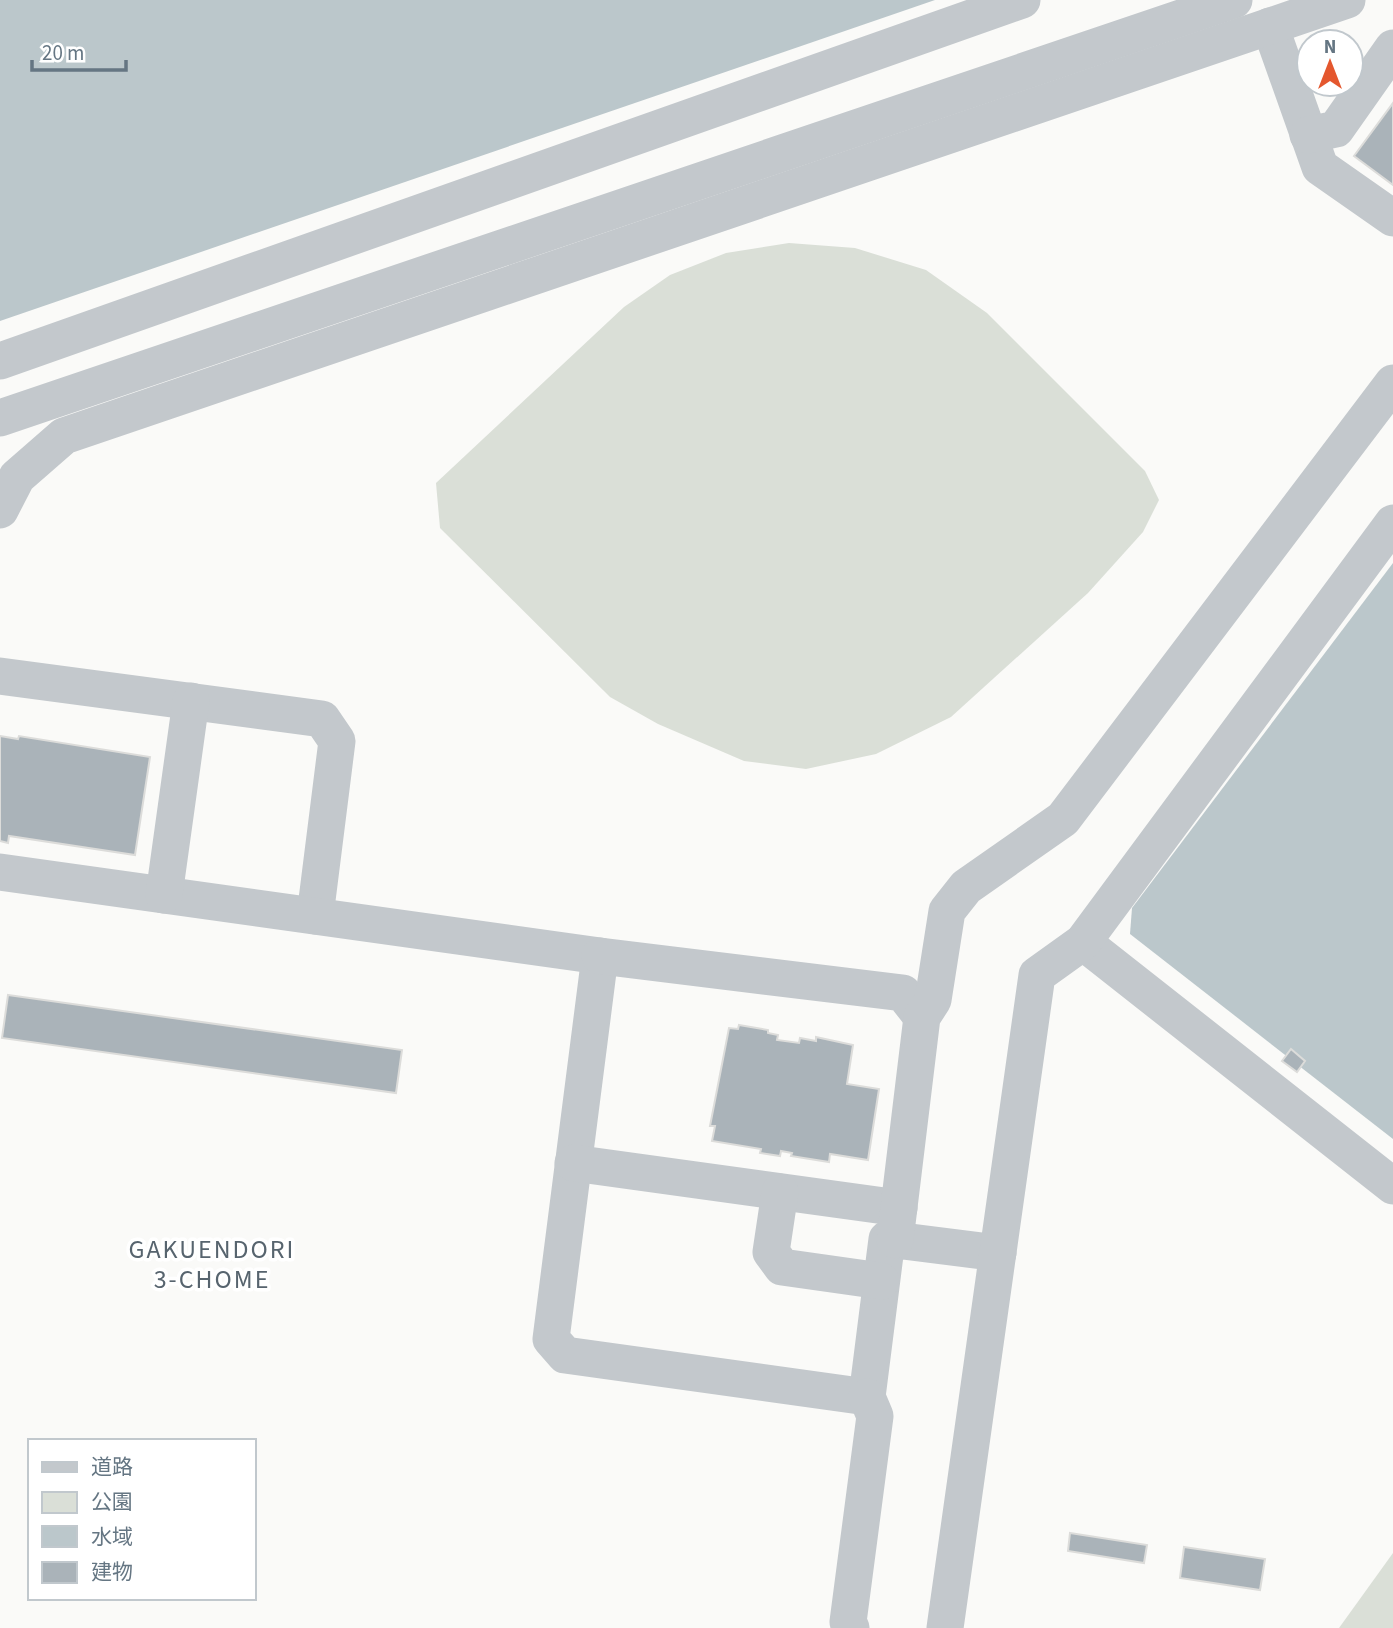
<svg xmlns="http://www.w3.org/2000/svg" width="1393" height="1628" font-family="'Source Sans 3','Noto Sans JP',sans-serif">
  <rect width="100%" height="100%" fill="#fafaf8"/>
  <!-- green -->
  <g fill="#dadfd7">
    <path d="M789 243 855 248 926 270 987 313 1145 471 1159 500 1143 532 1088 593 951 717 876 754 806 769 744 761 658 724 610 697 440 528 436 483 624 307 670 275 726 253Z"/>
    <path d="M1393 1553V1628H1339Z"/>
  </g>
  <!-- water -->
  <g fill="#bbc7cb">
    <path d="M0 0H935L0 321Z"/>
    <path d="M1393 563V1139L1130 934 1132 908Z"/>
  </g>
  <!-- building -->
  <g fill="#aab3b9" stroke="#dcdcda" stroke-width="2">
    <path d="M1393 103V185L1354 156Z"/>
    <path d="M0 736 18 739 19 736 150 757 135 855 9 836 8 843 0 841Z"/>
    <path d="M8 995 402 1050 396 1093 2 1038Z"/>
    <path d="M739 1025 768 1030V1033L778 1035 777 1040 799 1043 800 1038 816 1041V1037L853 1045 847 1084 879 1089 868 1160 830 1154 829 1162 791 1156 792 1153 781 1151 780 1156 760 1153 761 1149 712 1141 715 1126H710L729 1028 738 1029Z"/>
    <path d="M1291 1049 1305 1061 1297 1072 1282 1061Z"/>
    <path d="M1070 1533 1147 1545 1144 1563 1068 1551Z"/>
    <path d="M1184 1547 1265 1559 1260 1590 1180 1578Z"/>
  </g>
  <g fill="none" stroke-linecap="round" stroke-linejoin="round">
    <!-- minor -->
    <g stroke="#c3c8cc" stroke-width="37">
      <path d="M1270 26 1320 167 1393 218"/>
      <path d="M1308 135 1336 129 1393 48"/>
      <path d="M0 361 1022 0"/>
      <path d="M0 418 1234 0"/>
      <path d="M0 510 17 477 64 436 1347 0"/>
      <path d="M0 676 322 719 337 741 315 916"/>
      <path d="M0 872 600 956 551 1339 565 1355 867 1397 887 1239 998 1253"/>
      <path d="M164 895 191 701"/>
      <path d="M1083 942 1393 1186"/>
      <path d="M600 956 903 993 922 1017"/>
      <path d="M573 1163 899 1208"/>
      <path d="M780 1192 771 1252 782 1267 881 1281"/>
      <path d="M895 1240 922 1017 933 1000 947 911 966 887 1063 819 1393 383"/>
      <path d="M851 1628 848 1622 875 1416 867 1397"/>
      <path d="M945 1628 1037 975 1083 942 1393 523"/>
    </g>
  </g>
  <g text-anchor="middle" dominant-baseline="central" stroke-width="7" stroke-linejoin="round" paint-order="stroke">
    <!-- neighbourhood labels -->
    <g font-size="26" letter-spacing="2" fill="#57646e" stroke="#fff">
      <text x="212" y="1249">GAKUENDORI<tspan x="212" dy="30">3-CHOME</tspan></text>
    </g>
  </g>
  <!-- legend -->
  <rect x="28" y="1439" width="228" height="161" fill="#ffffff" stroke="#c1c8cd" stroke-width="2"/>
  <rect x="42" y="1462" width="35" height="10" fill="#c3c8cc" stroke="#c1c8cd" stroke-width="2"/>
  <text x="91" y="1474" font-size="21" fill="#657683">道路</text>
  <rect x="42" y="1492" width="35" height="21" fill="#dadfd7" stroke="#c1c8cd" stroke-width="2"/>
  <text x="91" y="1509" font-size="21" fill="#657683">公園</text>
  <rect x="42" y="1526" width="35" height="21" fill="#bbc7cb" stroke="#c1c8cd" stroke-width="2"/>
  <text x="91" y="1544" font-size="21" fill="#657683">水域</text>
  <rect x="42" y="1562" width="35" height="21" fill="#aab3b9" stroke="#c1c8cd" stroke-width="2"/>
  <text x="91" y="1579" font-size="21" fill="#657683">建物</text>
  <!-- north arrow -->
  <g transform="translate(1330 63)"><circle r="33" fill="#ffffff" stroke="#c1c8cd" stroke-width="2"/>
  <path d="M0-5L12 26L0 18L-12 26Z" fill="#e4572e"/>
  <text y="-10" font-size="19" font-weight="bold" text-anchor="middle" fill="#657683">N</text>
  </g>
  <!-- scale -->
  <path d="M32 60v10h94v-10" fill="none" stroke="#657683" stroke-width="3.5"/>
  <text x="42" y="60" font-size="21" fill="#657683" stroke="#ffffff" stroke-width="5" paint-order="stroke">20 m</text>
</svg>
